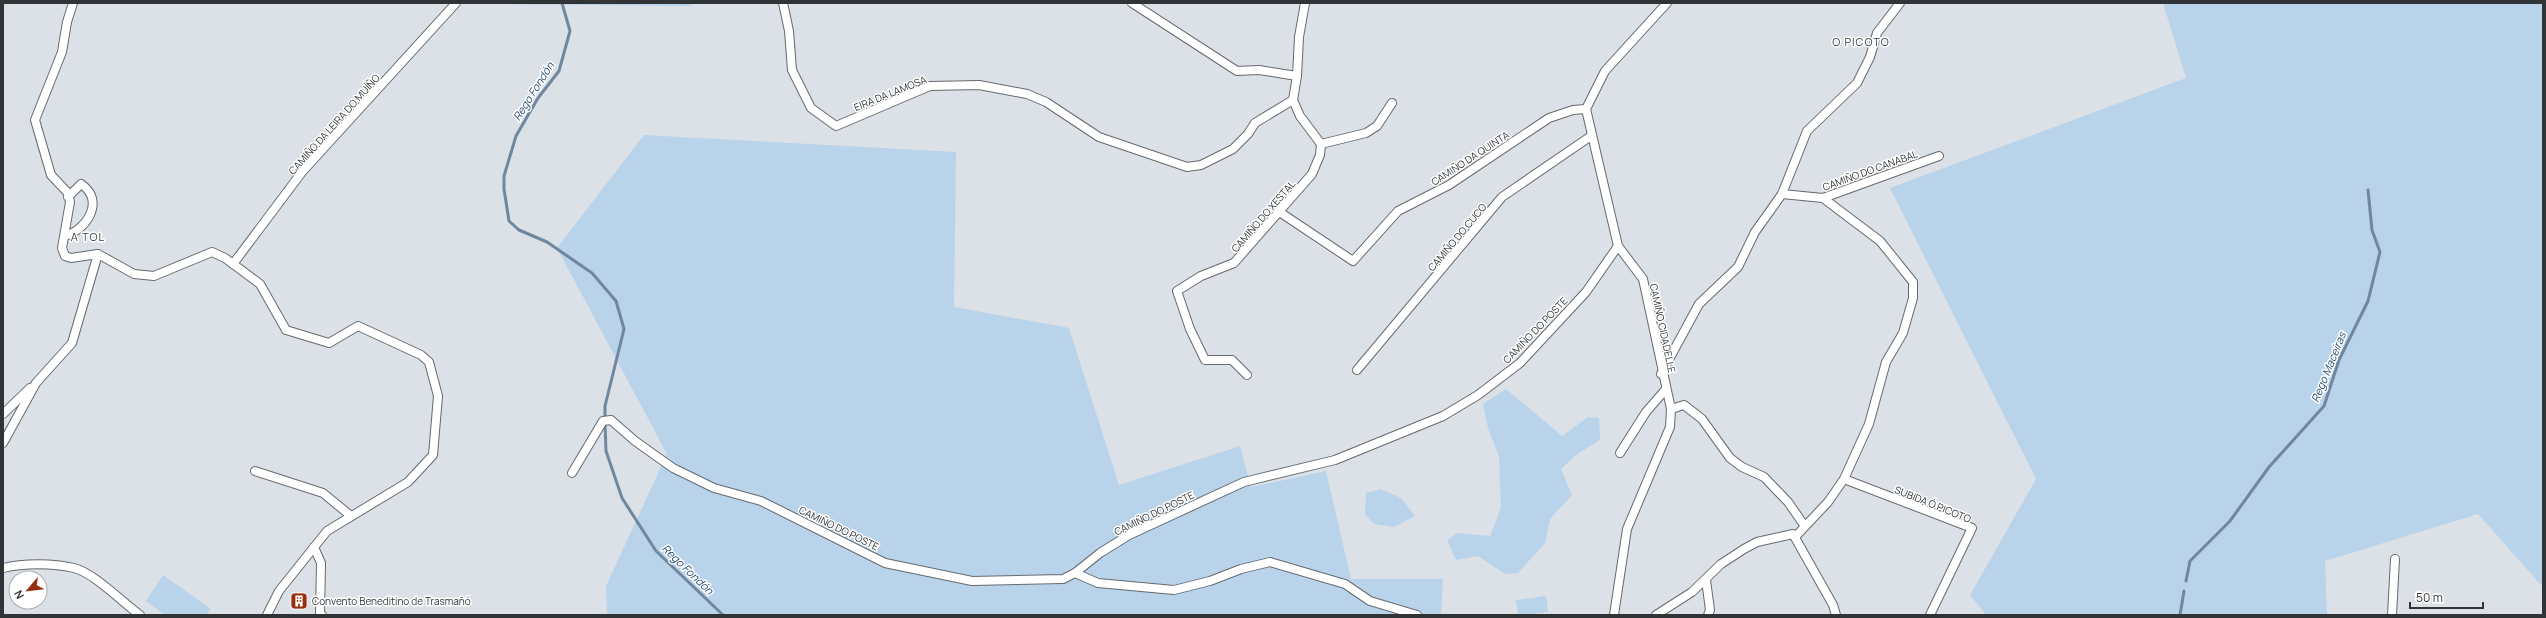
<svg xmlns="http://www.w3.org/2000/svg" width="2546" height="618" font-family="Manrope,sans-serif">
  <rect width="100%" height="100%" fill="#dbe1e7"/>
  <!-- green -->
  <g fill="#b9d3eb">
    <path d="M389 3H695L690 6Z"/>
    <path d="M2163 3H2543V587L2478 514 2325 561 2327 615H1986L1970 595 2036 479 1890 188 2186 78Z"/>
    <path d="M644 135 956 152 954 307 1069 328 1119 485 1240 446 1251 487 1326 471 1351 579H1443L1441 615H607L606 586 667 454 557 248Z"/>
    <path d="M1506 389 1562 436 1588 417 1599 418 1600 440 1576 455 1561 469 1572 495 1550 519 1545 543 1518 573 1505 574 1478 556 1456 560 1447 540 1457 533 1490 536 1501 508 1499 456 1488 428 1483 404Z"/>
    <path d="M1381 489 1401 498 1415 516 1394 527 1374 524 1365 515 1366 493Z"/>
    <path d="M163 575 211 609 206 615H165L146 601Z"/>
    <path d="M1546 596 1548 612 1518 615 1516 600Z"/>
  </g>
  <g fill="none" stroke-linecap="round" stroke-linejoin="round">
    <!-- stream -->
    <g stroke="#70889f" stroke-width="3">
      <path d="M562 3 570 31 559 71 538 98 516 136 504 176V189L509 221 519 230 547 242 592 273 616 301 624 329 605 406V418"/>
      <path d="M605 423 606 451 622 498 656 551 723 615"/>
      <path d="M2186 581 2190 561 2230 521 2269 467 2324 406 2339 360 2368 301 2380 252 2372 230 2368 190"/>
      <path d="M2180 615 2184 591"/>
    </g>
    <!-- minor casing -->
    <g stroke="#656a6f" stroke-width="10">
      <g id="minor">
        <path d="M73 3 67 22 62 52 35 120 51 175 68 193 70 202 62 248 65 256 71 258 98 254 134 274 154 276 212 252 225 258 260 284 286 330 329 343 358 326 421 355 429 362 438 396 433 455 408 482 327 531 279 591 267 615"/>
        <path d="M783 3 789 31 792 70 811 108 836 126 930 86 979 85 1027 94 1046 102 1099 137 1187 167 1201 165 1233 149 1248 134 1255 123 1293 100 1297 76 1259 70 1237 71 1132 3"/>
        <path d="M1297 76 1299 37 1305 3"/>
        <path d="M1293 100 1300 116 1321 144 1366 133 1377 126 1392 103"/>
        <path d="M1782 194 1823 198 1939 156"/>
        <path d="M1278 211 1353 261 1398 211 1449 185 1549 118 1573 110 1586 109"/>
        <path d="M65 236C88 229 105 200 81 184L68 197"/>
        <path d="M233 264 302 172 456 3"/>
        <path d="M1357 370 1502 197 1591 136"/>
        <path d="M1661 374 1699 304 1738 267 1755 232 1782 194 1807 131 1857 83 1870 57 1877 33 1900 3"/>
        <path d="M1247 375 1232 360H1205L1190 329 1177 291 1201 276 1234 263 1312 174 1320 155 1321 144"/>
        <path d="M1671 409 1684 405 1702 419 1730 458 1742 467 1764 477 1788 502 1804 525"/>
        <path d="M3 414 30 388"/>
        <path d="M3 443 36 383 72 343 98 254"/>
        <path d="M1620 453 1646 412 1666 389"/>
        <path d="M255 471 323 493 351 516"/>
        <path d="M572 473 603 421 611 420 635 441 673 468 714 488 761 501 885 563 972 581 1063 579 1075 573 1100 553 1129 535 1244 482 1335 460 1443 416 1478 395 1520 363 1586 292 1618 246"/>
        <path d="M1844 479 1972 528 1930 615"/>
        <path d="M1796 536 1828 502 1844 479 1869 424 1886 362 1903 333 1913 298V282L1880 241 1823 198"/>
        <path d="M314 547 321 563 320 614 322 615"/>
        <path d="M3 568C23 563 53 563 74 568 94 573 122 602 140 615"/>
        <path d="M1075 573 1098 583 1174 590 1210 581 1241 569 1270 562 1345 584 1370 601 1417 615"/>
        <path d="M1706 580 1710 610 1708 615"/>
        <path d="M1614 615 1627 529 1670 427 1671 409 1643 279 1618 246 1586 109 1605 71 1667 3"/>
        <path d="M1656 615 1692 592 1721 564 1744 549 1757 542 1793 534 1833 605 1836 615"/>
        <path d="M2392 615 2395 559"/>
      </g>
    </g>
    <!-- minor -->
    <use href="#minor" stroke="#fff" stroke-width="8"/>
  </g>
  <!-- icons -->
  <defs>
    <g id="building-square" transform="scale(0.9)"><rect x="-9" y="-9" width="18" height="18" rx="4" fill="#973010" stroke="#fff"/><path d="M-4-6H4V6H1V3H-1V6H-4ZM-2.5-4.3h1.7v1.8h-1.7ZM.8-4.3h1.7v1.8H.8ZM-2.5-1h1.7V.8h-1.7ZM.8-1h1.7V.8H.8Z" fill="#fff"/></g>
  </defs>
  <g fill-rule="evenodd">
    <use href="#building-square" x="299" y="601"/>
  </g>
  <g text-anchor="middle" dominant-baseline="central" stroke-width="3" stroke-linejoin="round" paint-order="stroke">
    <!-- street labels -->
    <g font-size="10" fill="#313436" stroke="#fff">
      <text transform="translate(890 93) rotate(-22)">EIRA DA LAMOSA</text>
      <text transform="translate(334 124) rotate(-48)">CAMIÑO DA LEIRA DO MUÍÑO</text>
      <text transform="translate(1470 158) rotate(-33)">CAMIÑO DA QUINTA</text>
      <text transform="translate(1870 170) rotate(-20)">CAMIÑO DO CANABAL</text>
      <text transform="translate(1263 216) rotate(-49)">CAMIÑO DO XESTAL</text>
      <text transform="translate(1457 237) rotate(-50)">CAMIÑO DO CUCO</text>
      <text transform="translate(1663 328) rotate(78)">CAMIÑO CIDADELLE</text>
      <text transform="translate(1535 330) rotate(-46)">CAMIÑO DO POSTE</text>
      <text transform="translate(1933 504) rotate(22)">SUBIDA Ó PICOTO</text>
      <text transform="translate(1154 513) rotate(-26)">CAMIÑO DO POSTE</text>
      <text transform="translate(839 528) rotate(26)">CAMIÑO DO POSTE</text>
    </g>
    <!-- poi labels -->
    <g font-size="10" fill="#313436" stroke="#fff" text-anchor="start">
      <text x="312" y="601">Convento Beneditino de Trasmañó</text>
    </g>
    <!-- neighbourhood labels -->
    <g font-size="11" letter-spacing="1" fill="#383d42" stroke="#fff">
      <text x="1861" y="41">O PICOTO</text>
      <text x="88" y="236">A TOL</text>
    </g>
    <!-- water labels -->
    <g font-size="11" font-style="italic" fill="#264f72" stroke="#fff">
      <text transform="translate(533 91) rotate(-58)">Rego Fondón</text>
      <text transform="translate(2328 367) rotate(-68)">Rego Maceiras</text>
      <text transform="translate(688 569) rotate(44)">Rego Fondón</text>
    </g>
  </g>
  <!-- border -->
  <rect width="2546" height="618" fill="none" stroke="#313436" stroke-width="8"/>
  <!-- north arrow -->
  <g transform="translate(28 590) rotate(242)"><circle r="19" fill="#ffffff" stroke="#adaeaf"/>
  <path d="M0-3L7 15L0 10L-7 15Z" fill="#973010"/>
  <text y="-6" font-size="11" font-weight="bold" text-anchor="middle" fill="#313436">N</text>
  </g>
  <!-- scale -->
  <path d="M2410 602v6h73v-6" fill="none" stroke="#313436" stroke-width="2"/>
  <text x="2416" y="602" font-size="12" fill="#313436" stroke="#ffffff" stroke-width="3" paint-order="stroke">50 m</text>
</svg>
